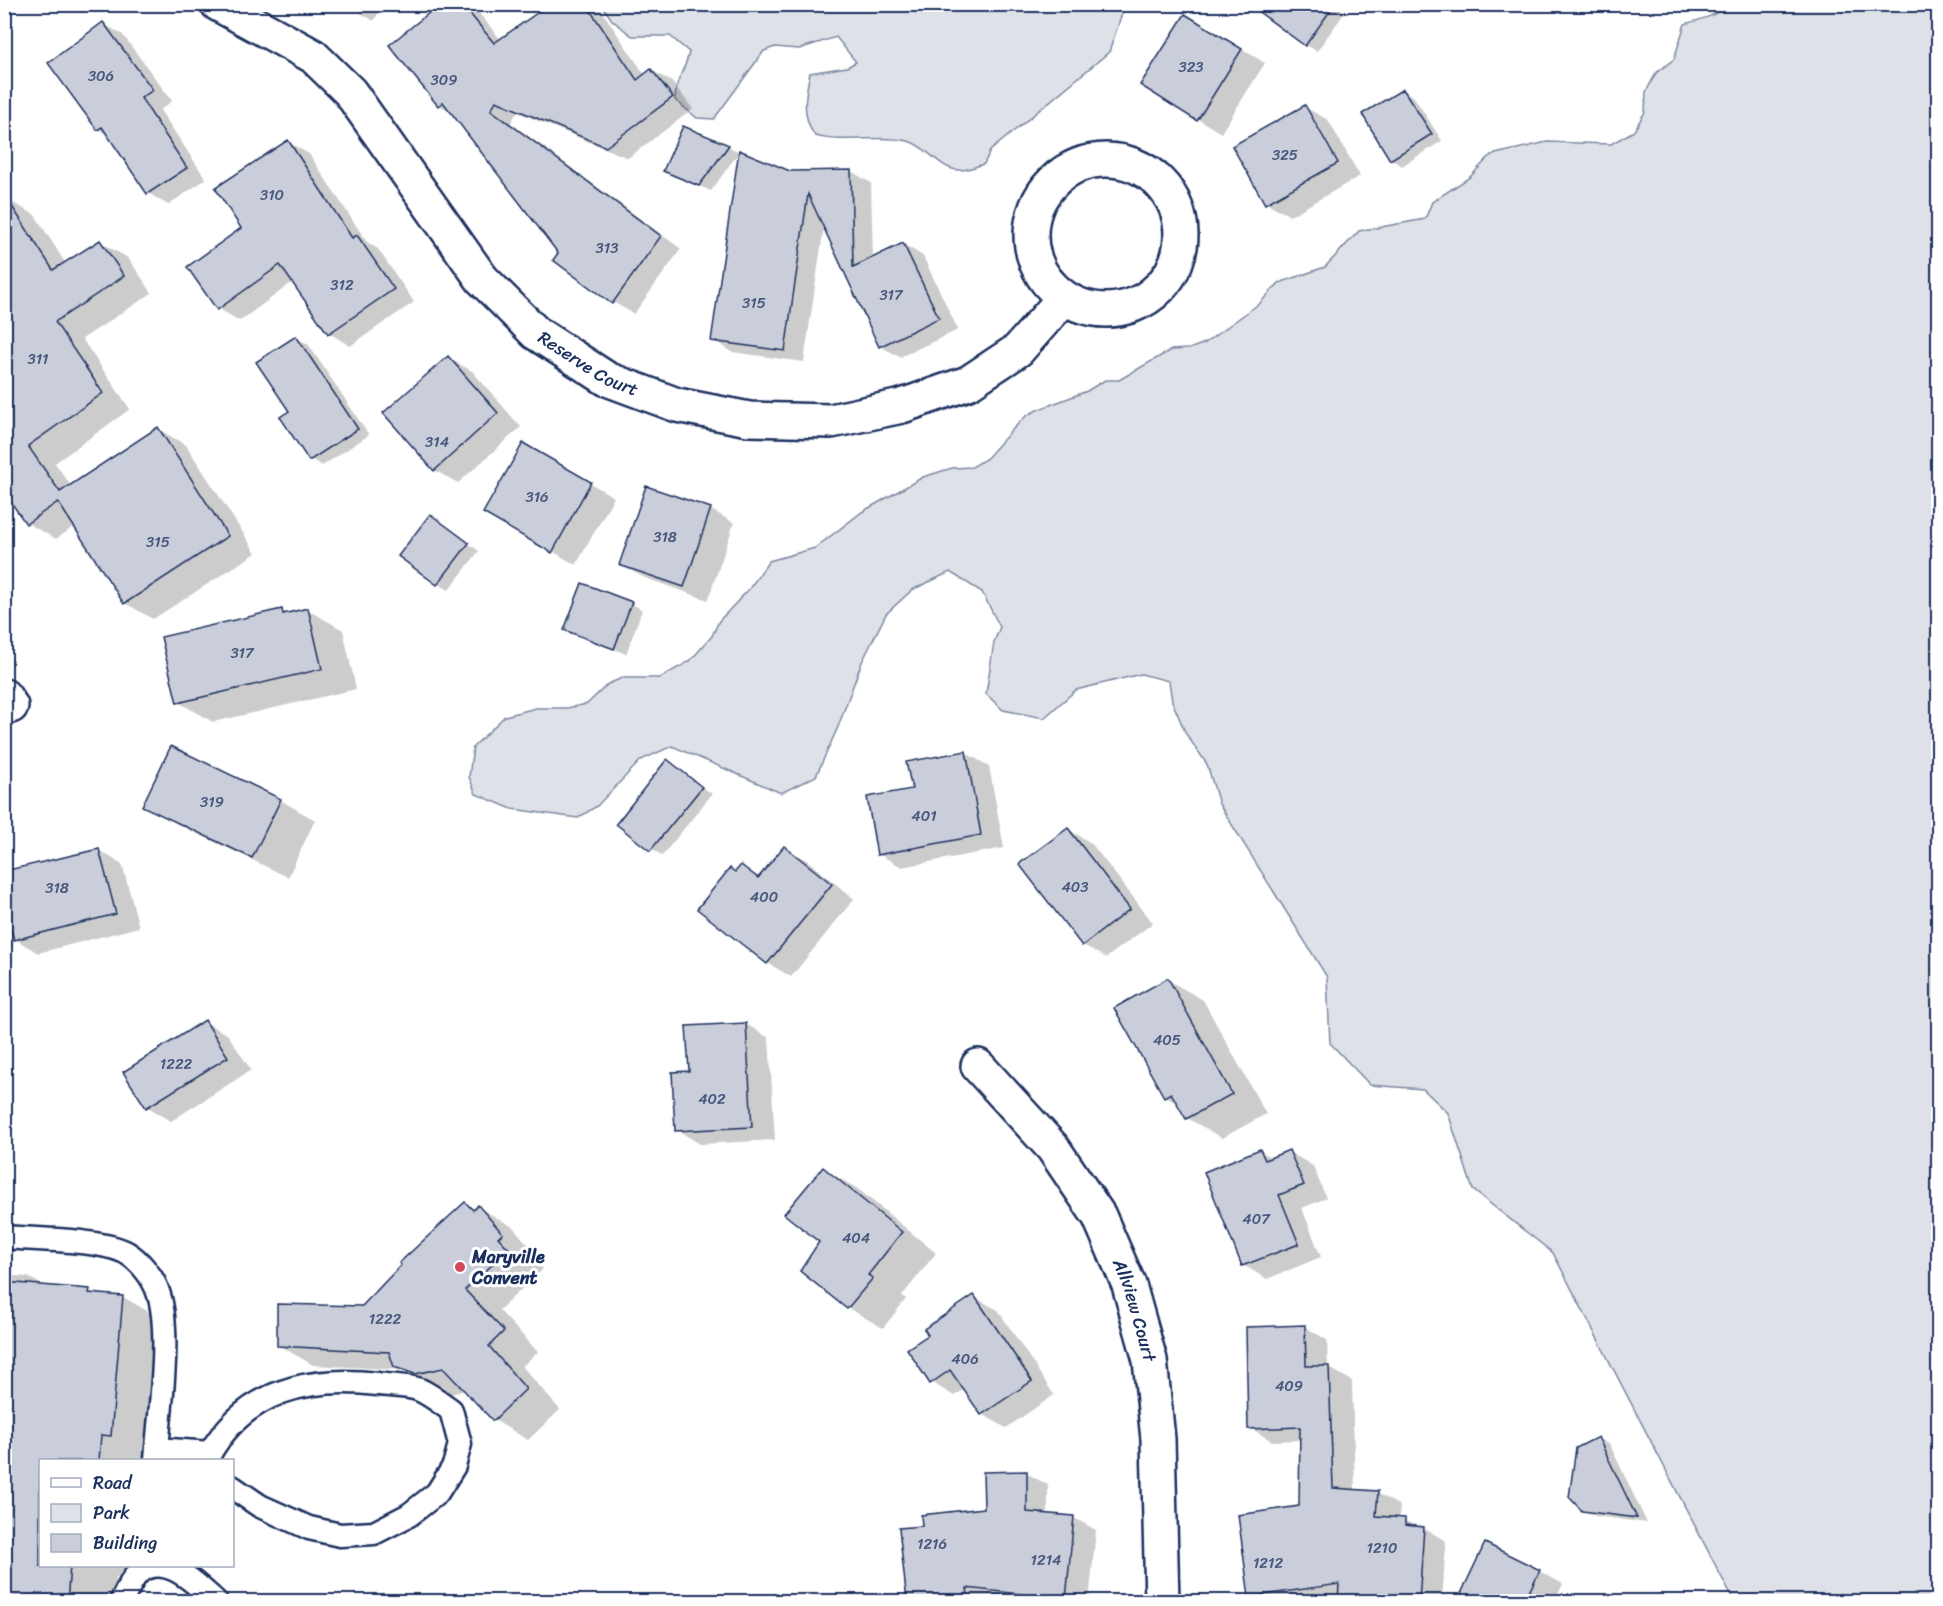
<svg xmlns="http://www.w3.org/2000/svg" width="1943" height="1606" font-family="Sriracha,sans-serif">
  <rect width="100%" height="100%" fill="#fff"/>
  <filter id="ink" filterUnits="userSpaceOnUse"><feTurbulence type="fractalNoise" baseFrequency=".0167" numOctaves="2"/><feDisplacementMap in="SourceGraphic" scale="12" xChannelSelector="R" yChannelSelector="G"/><feConvolveMatrix kernelMatrix="1 2 1 2 8 2 1 2 1" color-interpolation-filters="sRGB"/></filter>
  <g filter="url(#ink)">
    <!-- green -->
    <g fill="#dee1e7" stroke="#7c88a2" stroke-width="1.5">
      <path d="M1727 4 1938 5V1601H1734L1553 1253 1473 1190 1448 1113 1423 1089 1370 1085 1330 1043 1327 977 1219 804 1207 764 1186 734 1172 701 1169 681 1141 674 1076 690 1044 718 1003 710 986 694 994 642 1000 627 982 592 950 572 912 590 886 614 861 664 838 727 816 776 781 793 672 746 641 760 597 806 578 818 512 809 476 794 469 777 473 747 505 716 536 708H567L587 704 608 684 622 678H660L690 661 712 636 719 621 749 589 769 561 815 548 862 512 923 477 952 468 972 467 987 458 1011 431 1026 416 1037 410 1087 391 1105 380H1119L1171 350 1189 349 1205 343 1260 303 1279 283 1325 267 1359 231 1425 219 1432 202 1470 177 1491 155 1547 142 1611 144 1634 131 1645 112 1646 92 1656 73 1674 59 1685 24C1698 20 1718 16 1727 4Z"/>
      <path d="M602 5H1125L1109 52 990 151 984 164C977 166 968 170 961 170 940 171 928 146 908 141 879 134 847 144 815 136 801 116 805 96 810 73L847 67 856 62 836 37 799 49 775 47 764 51 714 119 697 118 675 100C675 79 685 72 689 52L670 36H632L612 20Z"/>
    </g>
    <!-- shadow -->
    <g fill="#0003">
      <path d="M345 4H383L374 21Z"/>
      <path d="M442 4H469L474 7 501 40 553 4H597L645 75 651 70 672 82 693 109 628 158 517 112 511 123 681 249 634 314 613 302 560 253 454 113 439 105Z"/>
      <path d="M1334 4 1345 12 1317 51 1306 45Z"/>
      <path d="M104 24 123 35 172 101 160 110 206 179 168 205 148 193 109 136 98 129Z"/>
      <path d="M1209 29 1265 63 1221 133 1142 85Z"/>
      <path d="M1403 90 1414 97 1442 141 1402 166 1391 159Z"/>
      <path d="M1305 107 1328 120 1360 176 1290 216 1267 203Z"/>
      <path d="M288 142 309 154 367 242 378 249 414 302 350 346 329 333 293 282 240 321 219 309Z"/>
      <path d="M728 146 739 152 711 191 665 171Z"/>
      <path d="M851 171 871 183 873 259 903 244 923 256 958 330 900 357 880 346 824 226 804 362 732 352 713 340 790 172Z"/>
      <path d="M6 199 35 215 66 264 100 242 128 258 152 293 82 339 130 409 55 463 71 486 158 429 186 445 256 553 153 619 125 603 75 526 56 539 27 523Z"/>
      <path d="M296 338 308 344 369 435 322 466 311 459 291 412Z"/>
      <path d="M448 358 472 371 521 427 458 483 434 470Z"/>
      <path d="M524 445 614 497 576 565 485 512Z"/>
      <path d="M710 509 734 523 708 600 645 578 621 565Z"/>
      <path d="M431 516 479 551 449 590 438 584Z"/>
      <path d="M631 603 642 610 626 654 566 629Z"/>
      <path d="M308 610 343 630 356 689 213 722 178 702 282 611 288 614Z"/>
      <path d="M966 753 989 766 1004 848 902 867 878 854 913 790Z"/>
      <path d="M667 761 712 794 662 856 618 823Z"/>
      <path d="M280 800 315 820 288 877 179 825 144 805Z"/>
      <path d="M1068 829 1091 843 1153 923 1106 958 1083 945Z"/>
      <path d="M784 848 808 861 854 899 791 977 768 963 699 909 741 867 760 877Z"/>
      <path d="M98 850 122 864 139 927 38 953 15 939Z"/>
      <path d="M1168 980 1203 1000 1266 1114 1222 1138 1187 1118 1179 1105 1165 1096Z"/>
      <path d="M205 1022 228 1035 251 1070 171 1121 148 1107 125 1072Z"/>
      <path d="M746 1024 769 1038 775 1140 700 1144 677 1130 690 1072Z"/>
      <path d="M1260 1151 1273 1159 1289 1152 1313 1166 1326 1198 1302 1208 1321 1257 1267 1279 1243 1265Z"/>
      <path d="M823 1169 858 1189 936 1253 902 1296 906 1299 883 1328 848 1308 802 1271 821 1242Z"/>
      <path d="M465 1204 475 1210 478 1207 513 1227 536 1254 532 1258 543 1269 499 1310 538 1352 522 1366 560 1410 528 1440 494 1420 465 1390 451 1394 431 1386 402 1370 313 1365 278 1345 362 1308Z"/>
      <path d="M4 1275 28 1277 46 1287 89 1291 97 1295 123 1297 168 1323 157 1460H40V1566H148L147 1580 116 1577 114 1602H4Z"/>
      <path d="M974 1297 998 1310 1054 1395 1006 1428 982 1414 965 1389 954 1396 931 1382 930 1335Z"/>
      <path d="M1305 1327 1327 1340 1328 1367 1352 1381 1355 1491 1377 1493 1400 1506 1399 1519 1423 1528 1446 1541 1442 1602H1260L1251 1596 1300 1507 1301 1440 1272 1441 1250 1428Z"/>
      <path d="M1598 1439 1610 1445 1647 1523 1595 1516 1583 1509Z"/>
      <path d="M1026 1473 1048 1485V1515L1074 1518 1096 1530 1089 1602H908L985 1509Z"/>
      <path d="M1539 1571 1563 1584 1554 1602H1458Z"/>
    </g>
    <!-- building -->
    <g fill="#caceda" stroke="#1b2f5e" stroke-width="1.5">
      <path d="M440 4H462L494 43 550 4H586L637 80 651 69 673 97 606 147 496 101 491 110 661 236 612 304 553 260 558 253 443 102 438 106 389 45Z"/>
      <path d="M1248 4H1335L1305 46Z"/>
      <path d="M1185 14 1242 49 1197 121 1140 85Z"/>
      <path d="M103 22 153 90 141 98 187 168 147 194 102 127 97 130 48 63Z"/>
      <path d="M1403 89 1432 134 1390 160 1362 114Z"/>
      <path d="M1305 105 1338 163 1265 204 1232 146Z"/>
      <path d="M683 126 729 145 699 186 663 171Z"/>
      <path d="M288 140 352 238 357 235 394 289 328 334 280 265 217 310 187 267 241 228 215 188Z"/>
      <path d="M739 150 790 171 851 170 853 267 903 243 939 318 879 347 808 194 785 351 711 341Z"/>
      <path d="M4 194 53 270 100 240 124 276 55 322 103 393 28 446 60 492 158 427 228 536 124 604 58 502 26 524 4 492Z"/>
      <path d="M296 336 358 429 309 461 280 417 289 411 256 362Z"/>
      <path d="M448 356 498 413 434 471 383 413Z"/>
      <path d="M523 443 591 482 552 553 483 513Z"/>
      <path d="M646 486 711 508 684 587 619 565Z"/>
      <path d="M430 514 469 543 437 585 398 556Z"/>
      <path d="M582 583 632 602 614 649 564 630Z"/>
      <path d="M308 608 322 669 177 703 161 637 282 609 283 614Z"/>
      <path d="M171 746 281 799 252 858 142 806Z"/>
      <path d="M966 751 981 835 877 855 867 797 912 789 906 762Z"/>
      <path d="M667 759 702 787 650 851 616 824Z"/>
      <path d="M1068 828 1130 909 1082 946 1019 864Z"/>
      <path d="M784 846 832 884 767 964 697 909 730 868 735 872 741 865 758 878Z"/>
      <path d="M99 849 116 914 14 940 4 905V871Z"/>
      <path d="M1168 978 1232 1094 1186 1119 1171 1093 1164 1097 1114 1008Z"/>
      <path d="M205 1020 228 1057 146 1108 123 1072Z"/>
      <path d="M746 1023 752 1127 675 1131 672 1072 689 1071 686 1026Z"/>
      <path d="M1260 1149 1265 1160 1289 1150 1304 1185 1279 1195 1299 1244 1242 1266 1204 1172Z"/>
      <path d="M823 1167 902 1232 868 1275 873 1278 847 1309 800 1271 819 1242 784 1214Z"/>
      <path d="M465 1202 473 1210 478 1205 503 1234 498 1237 509 1249 465 1290 504 1331 489 1346 526 1389 493 1421 443 1368 415 1374 394 1367 389 1352 277 1346V1304L362 1306 401 1265 399 1263Z"/>
      <path d="M4 1282 90 1289 89 1293 123 1296 111 1436 101 1435 99 1461H40V1566H70L67 1602H4Z"/>
      <path d="M974 1295 1032 1381 981 1415 950 1370 930 1384 907 1349 928 1335 924 1329Z"/>
      <path d="M1305 1325 1306 1366H1329L1333 1488 1378 1491 1376 1516 1405 1518V1525L1424 1527 1419 1602H1338L1339 1584 1249 1597 1238 1515 1299 1506 1300 1427 1248 1429 1246 1327Z"/>
      <path d="M1598 1437 1609 1460 1637 1518 1582 1511 1569 1497 1576 1448Z"/>
      <path d="M1027 1471V1512L1074 1516 1066 1599 967 1588 969 1602H907L899 1528 922 1526 921 1515 984 1508 983 1472Z"/>
      <path d="M1485 1543 1540 1570 1524 1602H1457Z"/>
    </g>
    <g fill="none" stroke-linecap="round" stroke-linejoin="round">
      <!-- lane casing -->
      <g stroke="#1b2f5e" stroke-width="27">
        <g id="lane">
          <path d="M4 1237C35 1240 102 1239 127 1253 140 1261 153 1277 158 1292 172 1330 159 1417 156 1460"/>
          <path d="M157 1449 210 1453"/>
          <path d="M210 1453C247 1390 309 1376 378 1384 391 1386 408 1385 420 1390 431 1395 441 1403 451 1410L460 1444 454 1466 437 1493 409 1515 374 1533 340 1535 309 1528 260 1506 232 1487"/>
          <path d="M121 1602C126 1593 131 1580 138 1573 165 1550 197 1585 216 1602"/>
        </g>
      </g>
      <!-- street casing -->
      <g stroke="#1b2f5e" stroke-width="38">
        <g id="street">
          <path id="s1" d="M218 4 313 56 350 92 482 279 536 333 607 379 677 405 749 419 831 421 902 406 968 383 1018 350 1064 298"/>
          <circle cx="1106" cy="235" r="75"/>
          <path d="M4 696 11 706"/>
          <path id="s2" d="M978 1066 1053 1148 1099 1216 1129 1285 1150 1360 1158 1439 1162 1602"/>
        </g>
      </g>
      <!-- lane -->
      <use href="#lane" stroke="#fff" stroke-width="22"/>
      <!-- street -->
      <use href="#street" stroke="#fff" stroke-width="33"/>
    </g>
  </g>
  <!-- markers -->
  <circle fill="#d1495b" stroke="#fff" stroke-width="2" cx="460" cy="1267" r="6"/>
  <g text-anchor="middle" dominant-baseline="central" stroke-width="6" stroke-linejoin="round" paint-order="stroke">
    <!-- number labels -->
    <g font-size="15" fill="#47577d">
      <text x="1191" y="67">323</text>
      <text x="101" y="76">306</text>
      <text x="444" y="80">309</text>
      <text x="1285" y="155">325</text>
      <text x="272" y="195">310</text>
      <text x="607" y="248">313</text>
      <text x="342" y="285">312</text>
      <text x="891" y="295">317</text>
      <text x="754" y="303">315</text>
      <text x="38" y="359">311</text>
      <text x="437" y="442">314</text>
      <text x="537" y="497">316</text>
      <text x="665" y="537">318</text>
      <text x="158" y="542">315</text>
      <text x="242" y="653">317</text>
      <text x="212" y="802">319</text>
      <text x="924" y="816">401</text>
      <text x="1075" y="887">403</text>
      <text x="57" y="888">318</text>
      <text x="764" y="897">400</text>
      <text x="1167" y="1040">405</text>
      <text x="176" y="1064">1222</text>
      <text x="712" y="1099">402</text>
      <text x="1256" y="1219">407</text>
      <text x="856" y="1238">404</text>
      <text x="385" y="1319">1222</text>
      <text x="965" y="1359">406</text>
      <text x="1289" y="1386">409</text>
      <text x="932" y="1544">1216</text>
      <text x="1382" y="1548">1210</text>
      <text x="1046" y="1560">1214</text>
      <text x="1268" y="1563">1212</text>
    </g>
    <!-- street labels -->
    <g font-size="18" fill="#1b2f5e" stroke="#fff">
      <text stroke="none"><textPath href="#s1" startOffset="526">Reserve Court</textPath></text>
      <text stroke="none"><textPath href="#s2" startOffset="294">Allview Court</textPath></text>
    </g>
    <!-- poi labels -->
    <g font-size="18" font-weight="bold" fill="#1b2f5e" stroke="#fff" text-anchor="start">
      <text x="472" y="1257">Maryville<tspan x="472" dy="21">Convent</tspan></text>
    </g>
  </g>
  <!-- margin -->
  <rect width="1943" height="1606" fill="none" stroke="#fff" stroke-width="24"/>
  <rect x="12" y="12" width="1919" height="1582" fill="none" stroke="#1b2f5e" stroke-width="2" filter="url(#ink)"/>
  <!-- legend -->
  <rect x="39" y="1459" width="195" height="108" fill="#ffffff" stroke="#a4acbf" stroke-width="1.5"/>
  <rect x="51" y="1478" width="30" height="9" fill="#ffffff" stroke="#a4acbf" stroke-width="1.5"/>
  <text x="93" y="1489" font-size="18" fill="#1b2f5e">Road</text>
  <rect x="51" y="1504" width="30" height="18" fill="#dee1e7" stroke="#a4acbf" stroke-width="1.5"/>
  <text x="93" y="1519" font-size="18" fill="#1b2f5e">Park</text>
  <rect x="51" y="1534" width="30" height="18" fill="#caceda" stroke="#a4acbf" stroke-width="1.5"/>
  <text x="93" y="1549" font-size="18" fill="#1b2f5e">Building</text>
</svg>
